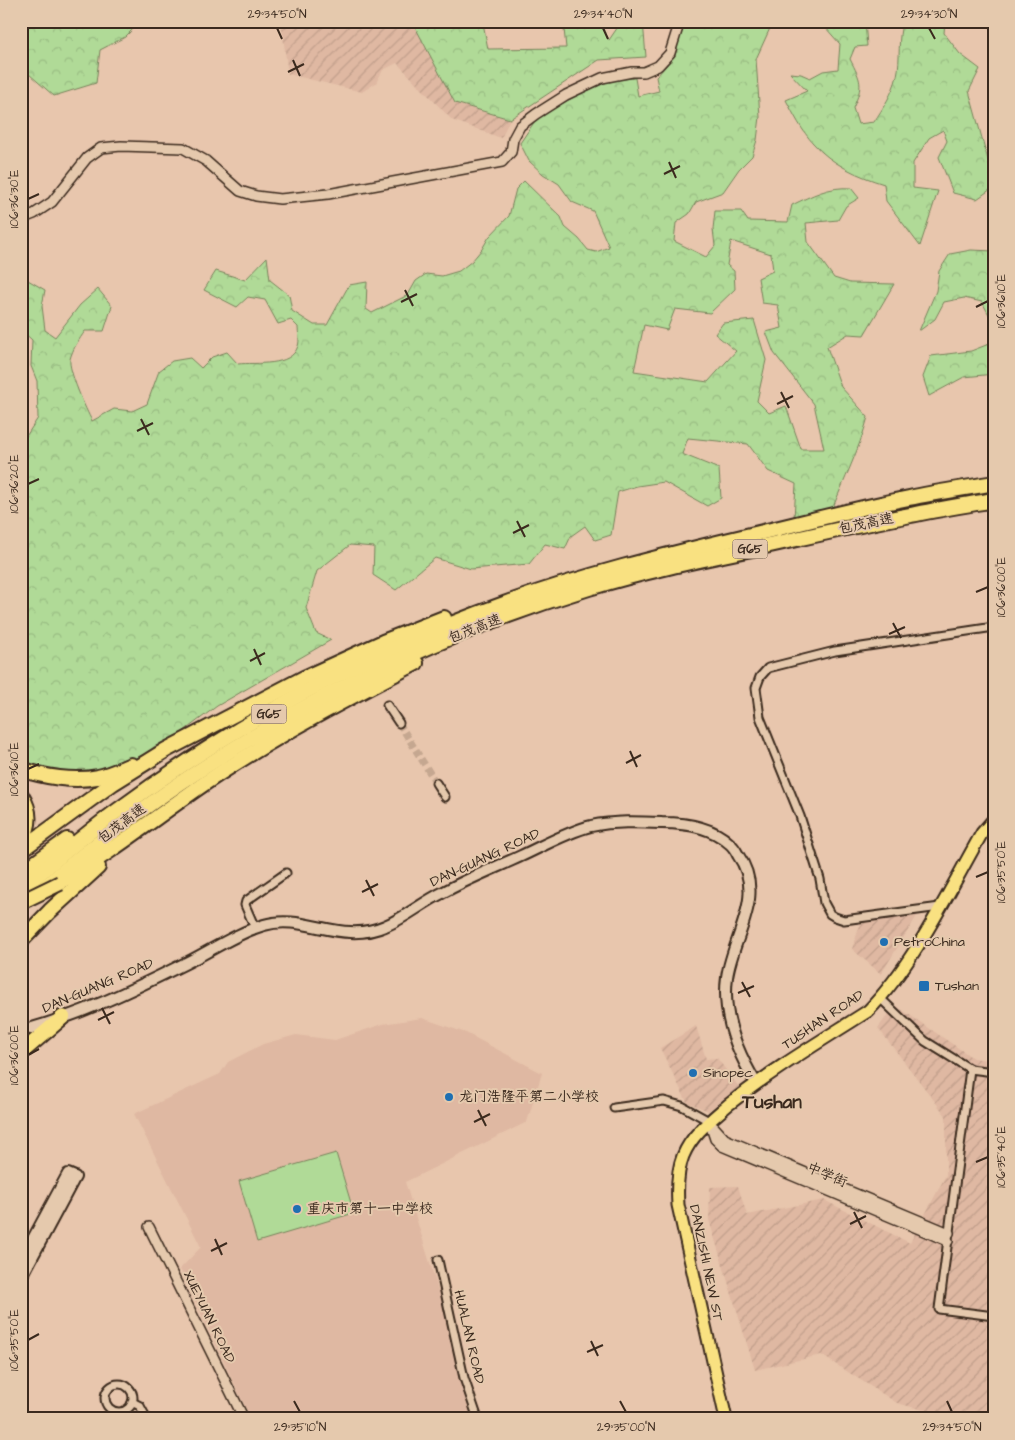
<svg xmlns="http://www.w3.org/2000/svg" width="1015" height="1440" font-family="'Architects Daughter','LXGW WenKai TC',sans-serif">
  <defs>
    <pattern id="industrial-furrows" width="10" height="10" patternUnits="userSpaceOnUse" patternTransform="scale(1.25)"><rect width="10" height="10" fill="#dfb8a2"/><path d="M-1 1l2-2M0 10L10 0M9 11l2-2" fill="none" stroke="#c09e8b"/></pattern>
    <pattern id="forest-crowns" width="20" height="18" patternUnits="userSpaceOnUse" patternTransform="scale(1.25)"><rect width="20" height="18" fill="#b0da97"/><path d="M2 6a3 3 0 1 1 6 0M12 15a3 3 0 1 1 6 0" fill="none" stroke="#98bb82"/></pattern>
  </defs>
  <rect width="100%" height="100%" fill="#e8c6ad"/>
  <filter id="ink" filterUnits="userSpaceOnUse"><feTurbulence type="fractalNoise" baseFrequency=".02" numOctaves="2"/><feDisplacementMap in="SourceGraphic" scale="10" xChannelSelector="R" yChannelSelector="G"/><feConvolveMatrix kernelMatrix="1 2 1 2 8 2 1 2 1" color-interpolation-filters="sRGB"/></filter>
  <g filter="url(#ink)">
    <!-- built -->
    <path fill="#dfb8a2" d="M422 1018 466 1033 542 1073 527 1122 405 1182 478 1419H251L180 1269 201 1247 134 1114 220 1074 228 1062 263 1044 296 1035 335 1040 383 1024Z"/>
    <!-- industrial -->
    <g fill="url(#industrial-furrows)">
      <path d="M281 21H412L455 103 510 119 501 138 452 120 397 63 383 70 376 83 362 92 288 74Z"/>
      <path d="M917 916 881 974 852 949 861 922Z"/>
      <path d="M895 1005 973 1058 994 1061V1419H956L897 1403 821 1355 755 1370 709 1220 710 1187 738 1186 747 1215 824 1200 910 1243 946 1175V1116L878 1028Z"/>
      <path d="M696 1026 706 1059 717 1058 739 1087 708 1111 687 1102 660 1048Z"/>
    </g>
    <!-- forest -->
    <g fill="url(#forest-crowns)" stroke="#76825a" fill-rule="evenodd">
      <path d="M21 21H141L125 37 100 50 96 83 54 96 21 67Z"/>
      <path d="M412 21H487L483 23 488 49 566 48 564 29 601 25 609 40 622 21H643L646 57 599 60 510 119 455 103Z"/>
      <path d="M683 21H766L771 26 756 59 760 117 757 140 752 156 739 169 723 192 696 202 689 214 676 223 674 241 706 257 715 246 713 229 715 211H741L748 221 788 222 792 205C811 196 829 186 851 188L859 198 846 206 838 220 806 223 808 242 834 278 850 283 894 284 864 335 848 334 827 347 841 387 868 417C859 450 844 480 831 512L794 519 796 484 768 471 748 444 688 438 682 454 719 469 721 498 707 506 664 482 637 486 618 492 611 535 595 540 585 526 571 536 565 549 545 544 529 564 471 569 435 558 396 590 373 575 374 547 350 545 317 571 306 608 316 633 331 640 217 706 168 743 136 758 107 769 81 773 49 769 21 762V444L38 418 37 381 31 366 32 340 21 330V276L45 290 42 306 45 330 55 337 80 305 98 289 112 306 104 331H85C79 340 73 348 70 359 68 370 86 410 92 421L114 409 132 411 147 404 159 371 172 361 190 358 201 368 212 357 227 352 238 364C256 362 291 368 298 346 300 341 298 332 298 327L291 320 278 324 265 300 248 297 237 307 204 290 216 271 245 280 267 257 270 280 289 295 292 311 314 325H327L349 285 367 282 366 309 372 313 408 295 416 281 426 274 442 276 459 271 472 261 482 249 489 237 509 216 516 189 524 181 561 217 565 227 579 239 588 250 596 252 609 247 593 211 572 202 559 184 543 174 529 161 520 143 537 118 579 94 612 80 635 78 638 96 659 91 656 77 675 56ZM731 241 771 254 773 271 758 278 762 303 778 305 782 328 766 332 774 353 814 404 824 449H801L786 406 769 413 757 401 766 360 754 320 723 323 715 334 736 351 708 382 634 371 644 325 667 330 675 309 710 313 735 289 734 271 727 265Z"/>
      <path d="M827 21H865L867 46 855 47 850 59C861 81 864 84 853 108L858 124 874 122C883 108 893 93 897 76 901 58 897 39 903 21H945L944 33 960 54 980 69 969 91 994 182V187L977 199 953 193 939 157 947 141 943 130 929 138 913 163V188L938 191 920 246 886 201 884 184C858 176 831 164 813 143 802 131 794 115 786 100L807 91 790 73 801 74 810 78 823 71 838 69 840 44 825 27Z"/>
      <path d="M971 250 994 251V316L992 320 982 302 964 298 944 302 935 319 919 331 936 291 939 271 950 254Z"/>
      <path d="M994 342V374L964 377 929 396 923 377 931 356 971 351Z"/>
    </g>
    <!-- pitch -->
    <path fill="#b0da97" stroke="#76825a" d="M336 1153 354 1213 257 1242 239 1181Z"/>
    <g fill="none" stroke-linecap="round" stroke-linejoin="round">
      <!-- minor-tunnel -->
      <path stroke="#c5a790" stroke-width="7" stroke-dasharray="7 3.5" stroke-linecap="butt" d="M399 723 436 783"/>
      <!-- minor casing -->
      <g stroke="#3b2a1e" stroke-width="11">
        <g id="minor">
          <path d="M387 705 399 723"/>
          <path d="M436 783 445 797"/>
          <path d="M940 907 844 920 835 917 830 914 824 903 820 879 800 816 760 717 756 688 760 677 768 668 835 651 994 627"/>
          <path d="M255 928 245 905 246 901 286 873"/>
          <path d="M880 998 925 1041 970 1069"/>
          <path d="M994 1072 970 1069 939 1309 994 1316"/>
          <path d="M614 1108 664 1101 682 1106 709 1121"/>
          <path d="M438 1260 464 1378 478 1419"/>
          <circle cx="119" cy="1398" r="14"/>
          <path d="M132 1402 140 1406 147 1419"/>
        </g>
      </g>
      <!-- tertiary casing -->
      <g stroke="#3b2a1e" stroke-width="12">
        <g id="tertiary">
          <path d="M992 21 994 23"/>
          <path d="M21 219 34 214 52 202 87 158 101 148 121 146 183 148 206 161 240 191 256 196 280 199 328 194 502 162 511 152 513 139 520 126 536 114 566 95 602 78 632 72H644L658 66 670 53 680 21"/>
          <path d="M709 1121 715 1139 722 1146 948 1241"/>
          <path d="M714 1127 725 1139 949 1233"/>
          <path d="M149 1227 244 1419"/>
        </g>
      </g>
      <!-- secondary casing -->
      <g stroke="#3b2a1e" stroke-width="14">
        <g id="secondary">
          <path d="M21 1031C79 1016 134 989 186 963 212 950 237 933 264 925 304 913 341 945 385 926 405 918 422 903 442 893 467 879 495 868 521 856 543 846 567 832 591 826 615 821 638 822 662 823 685 823 712 827 729 843 733 846 736 851 738 855 767 896 733 935 727 977 722 1014 737 1052 756 1083"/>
          <path d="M21 1261 68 1174 75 1177 21 1278"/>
        </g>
      </g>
      <!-- primary casing -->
      <g stroke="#3b2a1e" stroke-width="15">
        <path id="primary" d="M726 1419 678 1205C677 1189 677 1171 683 1156 692 1134 711 1120 728 1105 772 1070 821 1041 868 1011 914 964 949 891 982 833L994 819"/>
      </g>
      <!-- motorway casing -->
      <g stroke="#3b2a1e" stroke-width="18">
        <g id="motorway">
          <path d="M21 769C44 777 74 782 98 777 109 775 121 769 131 765"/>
          <path d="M21 795C31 811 31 825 21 842"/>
          <path d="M21 850 113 783 166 750 304 678 383 642 444 618"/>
          <path d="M21 873 67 840"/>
          <path d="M60 882C115 851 164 810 217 775 281 733 348 698 416 663"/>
          <path d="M21 889C53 862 84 835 117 811 234 724 367 653 504 604 582 576 662 556 742 537 798 524 853 509 909 498 937 492 966 488 994 483"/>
          <path d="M41 890C199 753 388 649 589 588 641 572 694 561 747 550 802 538 856 525 911 515 939 509 966 505 994 500"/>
          <path d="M21 941 50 911 98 867"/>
          <path d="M21 1053 63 1017"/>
        </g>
      </g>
      <!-- minor -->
      <use href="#minor" stroke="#e5c9ad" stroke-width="7"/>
      <!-- tertiary -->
      <use href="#tertiary" stroke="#e5c9ad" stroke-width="9"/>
      <!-- secondary -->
      <use href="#secondary" stroke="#e5c9ad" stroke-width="10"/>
      <!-- primary -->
      <use href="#primary" stroke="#f9e181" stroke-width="11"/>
      <!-- motorway -->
      <use href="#motorway" stroke="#f9e181" stroke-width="14"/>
      <!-- motorway-bridge casing -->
      <g stroke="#3b2a1e" stroke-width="18" stroke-linecap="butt">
        <path id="motorway-bridge" d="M21 902 60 883"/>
      </g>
      <!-- motorway-bridge -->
      <use href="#motorway-bridge" stroke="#f9e181" stroke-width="14"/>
    </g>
  </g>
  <!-- ticks -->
  <path fill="none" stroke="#3b2a1e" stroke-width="2" d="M277 28 282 39M603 28 608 39M929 28 935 39M293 60 300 76M288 72 304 64M669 162 676 178M664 174 680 166M28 199 39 194M405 290 413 306M401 302 417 294M976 307 988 301M781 392 789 408M777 404 793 396M141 419 149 435M137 431 153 423M28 484 39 479M517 521 525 537M513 533 529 525M976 592 988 587M893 623 901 638M889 634 905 627M254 649 261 665M250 661 265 653M630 751 637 767M626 763 641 755M28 769 39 764M976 877 988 872M366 880 374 896M362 892 378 884M742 982 750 997M738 993 754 986M102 1008 110 1024M98 1020 114 1012M28 1055 39 1049M478 1110 486 1126M474 1122 490 1114M976 1162 988 1157M854 1212 862 1228M850 1224 866 1216M215 1239 222 1255M211 1251 227 1243M28 1340 39 1334M591 1341 598 1356M587 1352 603 1345M294 1401 300 1412M620 1401 626 1412M947 1401 952 1412"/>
  <!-- markers -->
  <g fill="#1f6fb2" stroke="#e5c9ad" stroke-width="2">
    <circle cx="884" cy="942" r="5"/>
    <rect x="918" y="980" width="12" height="12" rx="2.5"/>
    <circle cx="693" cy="1073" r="5"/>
    <circle cx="449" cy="1097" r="5"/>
    <circle cx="297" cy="1209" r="5"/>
  </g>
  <g text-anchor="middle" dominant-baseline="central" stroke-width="4" stroke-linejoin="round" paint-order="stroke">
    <!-- shield labels -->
    <g fill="#e5c9ad" stroke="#6e5a49" stroke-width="1">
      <rect x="732.5" y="539.5" width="35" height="19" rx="4"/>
      <rect x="251.5" y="704.5" width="35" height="19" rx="4"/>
    </g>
    <g font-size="12" font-weight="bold" fill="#3b2a1e">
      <text x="750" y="549">G65</text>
      <text x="269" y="714">G65</text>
    </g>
    <!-- street labels -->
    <g font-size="14" fill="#3b2a1e" stroke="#e5c9ad">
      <text transform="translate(866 524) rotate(-12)">包茂高速</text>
      <text transform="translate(475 629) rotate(-22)">包茂高速</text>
      <text transform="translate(122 824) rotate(-37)">包茂高速</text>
      <text transform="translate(485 858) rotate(-25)">DAN-GUANG ROAD</text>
      <text transform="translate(98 986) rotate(-23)">DAN-GUANG ROAD</text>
      <text transform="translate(823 1020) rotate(-34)">TUSHAN ROAD</text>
      <text transform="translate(827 1175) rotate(23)">中学街</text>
      <text transform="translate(706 1263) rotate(78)">DANZISHI NEW ST</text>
      <text transform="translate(209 1317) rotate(64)">XUEYUAN ROAD</text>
      <text transform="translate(469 1337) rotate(77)">HUALAN ROAD</text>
    </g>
    <!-- poi labels -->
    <g font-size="14" fill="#3b2a1e" stroke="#e5c9ad" text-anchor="start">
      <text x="894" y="942">PetroChina</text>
      <text x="935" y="986">Tushan</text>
      <text x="703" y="1073">Sinopec</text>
      <text x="459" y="1097">龙门浩隆平第二小学校</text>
      <text x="307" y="1209">重庆市第十一中学校</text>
    </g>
    <!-- district labels -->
    <g font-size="19" font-weight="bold" fill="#3b2a1e" stroke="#e5c9ad">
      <text x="772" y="1102">Tushan</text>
    </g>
  </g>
  <!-- margin -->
  <rect width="1015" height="1440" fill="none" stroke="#e5c9ad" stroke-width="55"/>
  <rect x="28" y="28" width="960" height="1384" fill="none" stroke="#3b2a1e" stroke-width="2"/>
  <g font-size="12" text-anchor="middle" fill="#3b2a1e">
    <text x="277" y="18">29°34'50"N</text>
    <text x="603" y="18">29°34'40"N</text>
    <text x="929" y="18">29°34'30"N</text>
    <text transform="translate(14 199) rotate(-90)" y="4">106°36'30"E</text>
    <text transform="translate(1001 301) rotate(-90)" y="4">106°36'10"E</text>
    <text transform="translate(14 484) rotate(-90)" y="4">106°36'20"E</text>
    <text transform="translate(1001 587) rotate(-90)" y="4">106°36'00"E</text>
    <text transform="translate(14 769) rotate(-90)" y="4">106°36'10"E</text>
    <text transform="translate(1001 872) rotate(-90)" y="4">106°35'50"E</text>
    <text transform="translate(14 1055) rotate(-90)" y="4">106°36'00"E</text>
    <text transform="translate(1001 1157) rotate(-90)" y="4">106°35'40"E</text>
    <text transform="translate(14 1340) rotate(-90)" y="4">106°35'50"E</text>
    <text x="300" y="1431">29°35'10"N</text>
    <text x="626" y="1431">29°35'00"N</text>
    <text x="952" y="1431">29°34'50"N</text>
  </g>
</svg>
